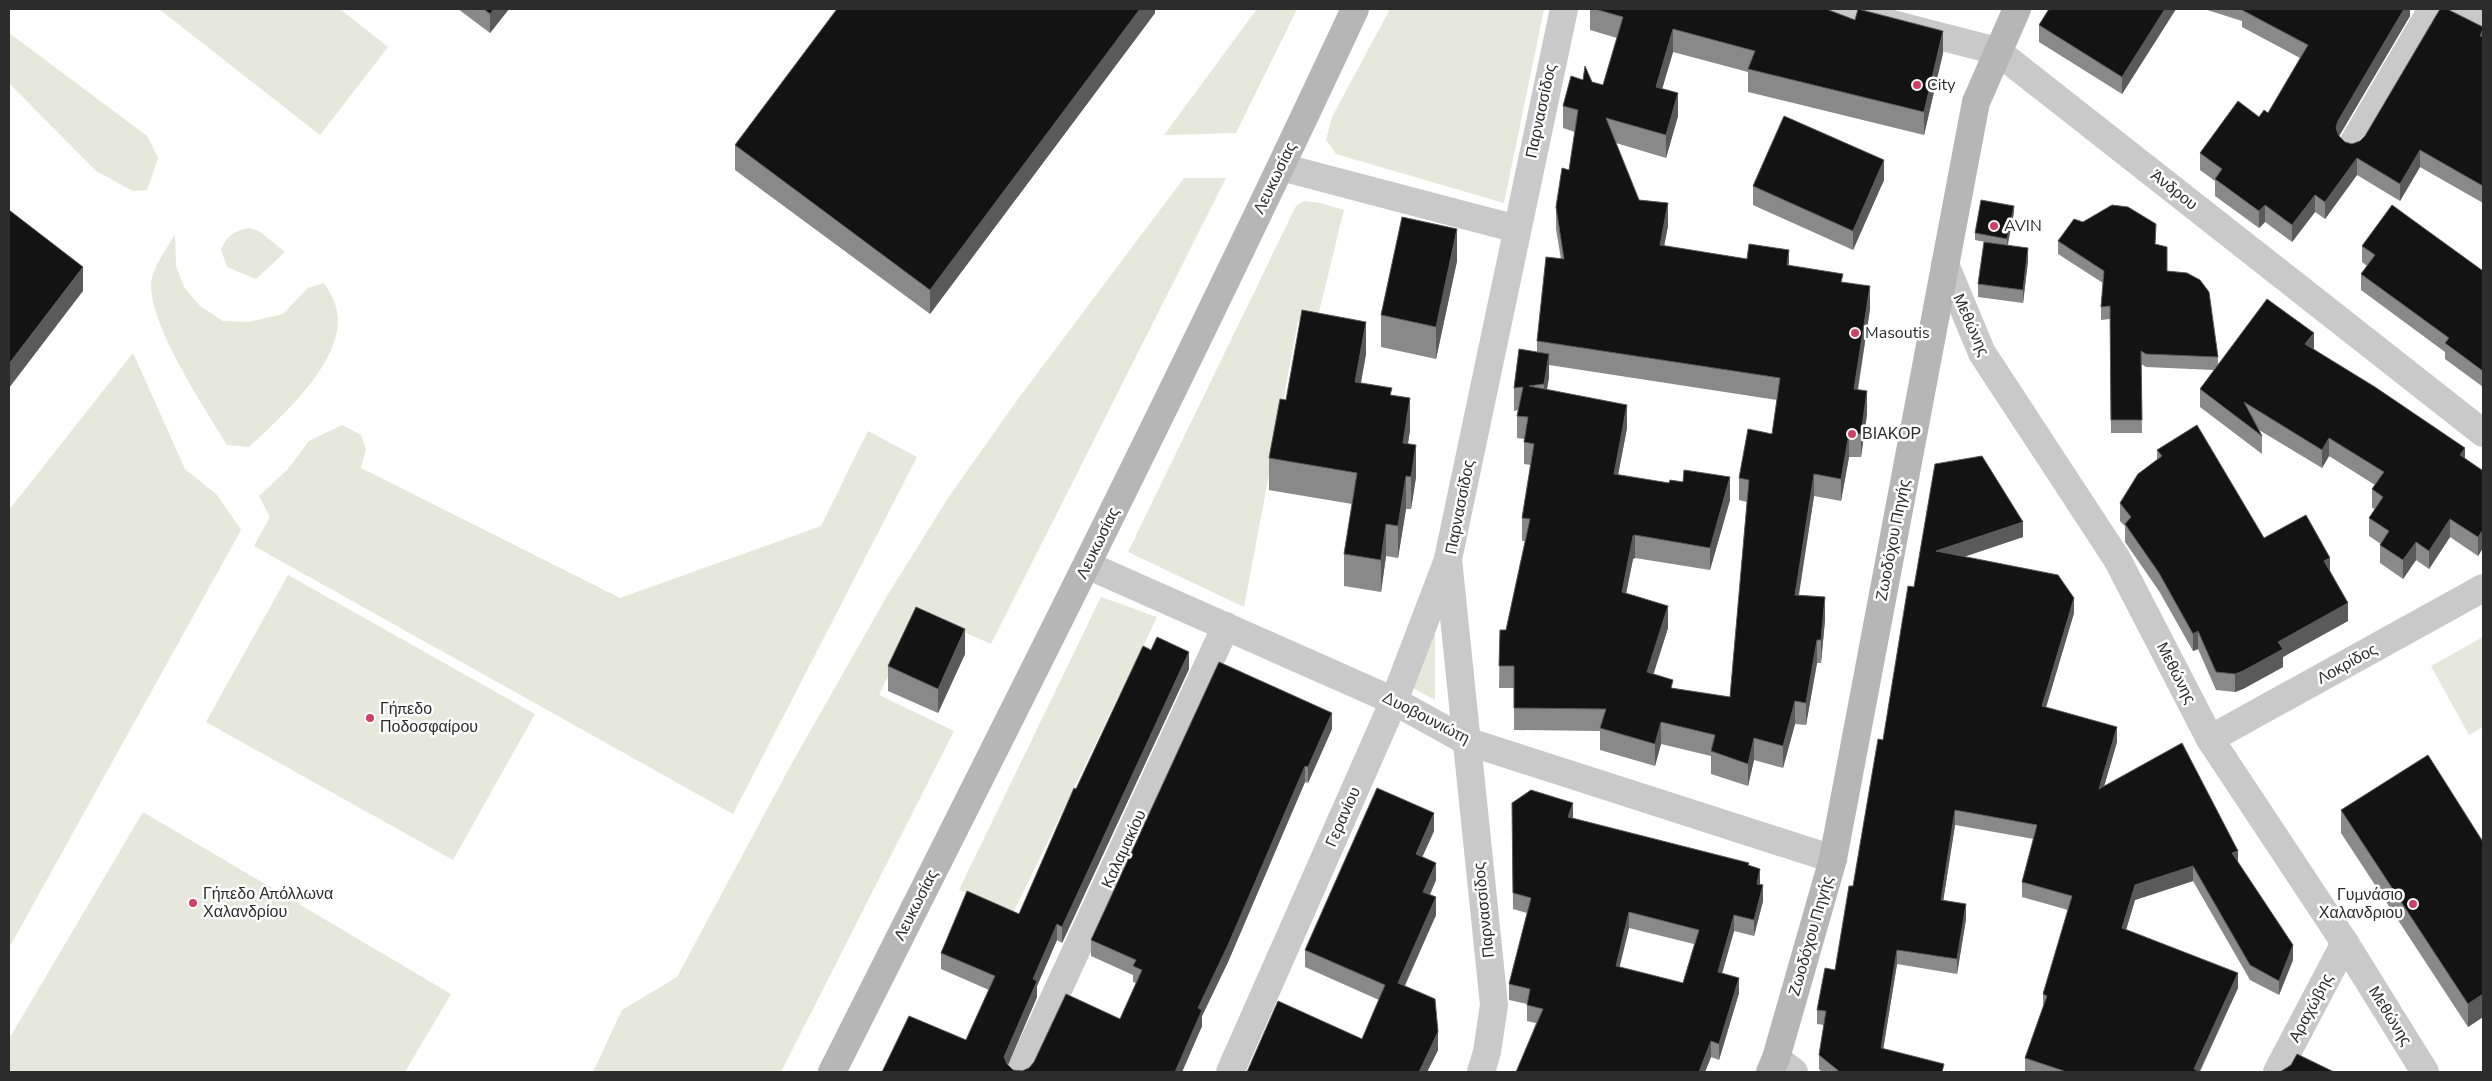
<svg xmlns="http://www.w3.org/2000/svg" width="2492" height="1081" font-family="'Nunito Sans',sans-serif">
  <rect width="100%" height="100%" fill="#fff"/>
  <!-- green -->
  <g fill="#e5e8db">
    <path d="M159 9H340L388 47 320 135Z"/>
    <path d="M1257 9H1297L1236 133 1164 135Z"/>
    <path d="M1390 9H1544L1504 203 1336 154 1326 140 1332 117Z"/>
    <path d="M9 33 147 136 158 158 147 190 133 191 96 171 9 83Z"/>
    <path d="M1184 178H1226L991 644 919 612 879 695 954 731 781 1072H593L622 1010 677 977 792 763 887 596 948 498 1018 399Z"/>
    <path d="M1303 201 1321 203 1344 210 1316 324 1298 321 1244 607 1128 552 1296 206Z"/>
    <path d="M249 228 259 231 285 252 256 279 227 267 221 249C228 235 234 231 249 228Z"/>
    <path d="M175 234 176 266 184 287 200 306 223 321 249 322 283 314 308 288 324 283C328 290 333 297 335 304 353 354 281 417 249 447L227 445C206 410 143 316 152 278 155 264 168 247 175 234Z"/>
    <path d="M133 353 185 469 217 495 241 530 9 948V510Z"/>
    <path d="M342 425 361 435 366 449 361 468 620 598 821 526 868 431 917 457 733 814 254 546 270 517 259 496 288 469 309 441Z"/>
    <path d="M288 575 535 714 453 860 206 722Z"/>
    <path d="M1101 597 1157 617 1014 911 959 890Z"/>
    <path d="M1435 633V700L1411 687Z"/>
    <path d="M2483 637V727L2469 735 2431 666Z"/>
    <path d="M143 812 451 994 405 1072H9V1039Z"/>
  </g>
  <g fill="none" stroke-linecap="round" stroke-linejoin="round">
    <!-- street -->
    <g stroke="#c9c9c9" stroke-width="28">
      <path d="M1834 9 1997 51 2483 433"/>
      <path d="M2461 9 2483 22"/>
      <path d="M2352 145 2432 9"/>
      <path d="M1281 167 1517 229"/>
      <path d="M1945 264 1982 353 2117 559 2210 739 2345 943 2425 1072"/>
      <path d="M1087 565 1394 701 1466 741 1833 859"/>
      <path d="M2210 739 2483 588"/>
      <path d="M1776 1058 1794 1072"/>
      <path d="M1020 1072 1226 626"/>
      <path d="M1230 1072 1394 701 1446 565"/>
      <path d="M1481 1072 1487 1052 1494 1005 1448 559 1564 9"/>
      <path d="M2277 1072 2345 943"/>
    </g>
    <!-- secondary -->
    <g stroke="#b6b6b6" stroke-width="28">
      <path d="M832 1072C1010 719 1188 367 1355 9"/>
      <path d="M1770 1072 1776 1058 1833 859 1976 102 2017 9"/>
    </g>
  </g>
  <!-- wall -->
  <g fill="#898989" fill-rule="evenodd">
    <path d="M458 9H509L490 33Z"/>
    <path d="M1155 9V13L930 314 735 170V145Z"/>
    <path d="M1590 9H1826L1943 53 1924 135 1748 92V72L1673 52 1662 89 1678 116 1666 158 1616 143 1639 200 1668 226 1664 246 1789 266 1843 283 1870 309 1858 390 1867 414 1861 457H1849L1841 501 1814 496 1799 595 1825 620 1821 663H1817L1806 725 1795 724 1783 768 1754 760 1748 786 1711 774V756L1661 744 1655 766 1600 750V731L1514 730V688H1499L1500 630H1506L1525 541H1522V518L1531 465 1524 464V439L1517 438V416L1518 410 1514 411V388L1537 352V341L1561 259 1556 229V207L1569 170 1575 132 1563 128V106L1592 82 1603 85 1617 38 1590 30ZM1549 365 1777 400 1772 434 1739 478V500L1747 502 1730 697 1673 689 1653 674 1668 628 1626 593 1633 559 1635 558 1710 570 1730 500 1618 475 1627 428 1547 389 1549 377Z"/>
    <path d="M2049 9H2176L2122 94 2039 42V25Z"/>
    <path d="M2204 9H2410V16L2339 136 2345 142 2352 144 2360 141 2483 27V203L2420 167 2400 201 2357 175 2325 219 2315 212 2292 242 2265 222 2259 228 2215 196V181L2200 170V153L2259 117 2268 113 2300 58 2242 27V21Z"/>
    <path d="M1884 180 1853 250 1753 205V186Z"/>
    <path d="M2014 212 2008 245 2028 261 2023 303 1978 297V284L1985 242 1975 240V233Z"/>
    <path d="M2083 222 2156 237 2155 244 2167 271 2218 357V364L2314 349 2465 459 2483 470V548L2478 556 2450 537 2429 569 2416 560 2403 579 2380 563V545L2381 544 2369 536V518L2375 509 2372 508V489L2375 485 2329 456 2322 468 2259 430 2262 436V454L2200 407V389L2214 370 2146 367 2141 364 2142 433H2111L2110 319 2101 320V307L2103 283 2058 254V241Z"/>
    <path d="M2362 246 2483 271V387L2445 359V352L2361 290V274L2367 266 2362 262Z"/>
    <path d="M1457 261 1436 359 1381 347V315Z"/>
    <path d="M1366 354 1361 383 1392 395 1410 430 1408 443 1416 477 1411 509H1406L1398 558 1386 556 1381 592 1344 586V554L1352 504 1269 490V458L1286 400Z"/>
    <path d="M2157 450 2264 538 2330 570 2348 621 2283 657V667L2243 689 2235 692 2216 690 2198 649 2193 651 2159 591 2125 542V526L2120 521V503L2157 460Z"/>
    <path d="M1935 464 2023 537 1964 557 2074 613 2046 707 2117 742 2104 786 2238 862 2293 960 2279 995 2250 980 2193 881 2135 900 2126 930 2238 988 2200 1072H2201H2025V1058L2043 1007V994L2068 910 2022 897V882L2034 839 1955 825 1943 901 1966 919 1957 974 1897 964 1883 1049 1944 1072H1822L1819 1069V1055L1824 1025 1817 1024V1010L1835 970 1853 886 1914 587Z"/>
    <path d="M965 654 938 713 888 691V666Z"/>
    <path d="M1189 669 1062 943 1057 940 1037 986V997L1008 1065 1013 1070 1022 1071 1029 1068 1120 1019 1136 983 1133 982V975L1091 956V940L1332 729 1308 783 1305 782 1228 962 1202 1016V1026L1182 1072H882L966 1040 989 990 941 969V953L1019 914 1076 789Z"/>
    <path d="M1512 803 1573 818 1749 866 1760 884 1763 901 1754 936 1734 931 1722 973 1739 993 1719 1060 1711 1057 1705 1072H1516L1536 1023 1527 1021V1004L1509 1000V984L1527 913 1513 909ZM1629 928 1694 944 1683 983 1619 967Z"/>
    <path d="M2341 810 2483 842V1017L2468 1027 2341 833Z"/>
    <path d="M1434 831 1422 857 1436 880 1430 895 1436 915 1405 986 1438 1050 1427 1072H1247L1362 1039 1379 1000 1305 967V950Z"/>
  </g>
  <!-- shaded-wall -->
  <g fill="#5a5a5a">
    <path d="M494 9H509L490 33V14Z"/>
    <path d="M1140 9H1155V13L930 314V290Z"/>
    <path d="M2165 9H2176L2122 94V77Z"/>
    <path d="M2404 9H2410V16L2338 138 2336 128 2338 121Z"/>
    <path d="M1673 29V52L1656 110V87Z"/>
    <path d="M2483 29V46L2480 36Z"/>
    <path d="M1943 31V53L1924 135V112Z"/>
    <path d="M1678 93V116L1666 158V135Z"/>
    <path d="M2420 150V167L2400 201V184Z"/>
    <path d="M2357 158V175L2325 219V202Z"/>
    <path d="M1884 160V180L1853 250V231Z"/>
    <path d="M2315 195V212L2292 242V225Z"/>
    <path d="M1668 203V226L1660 267V245Z"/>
    <path d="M2265 205V222L2259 228V211Z"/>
    <path d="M2014 206V212L2007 246V239Z"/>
    <path d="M1457 229V261L1436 359V327Z"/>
    <path d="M2028 248V261L2023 303V290Z"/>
    <path d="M1789 250V273L1787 265Z"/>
    <path d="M83 267V291L9 388V364Z"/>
    <path d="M1870 286V309L1854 412V389Z"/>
    <path d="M1366 322V354L1355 414V382Z"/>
    <path d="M2314 333V351L2305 344Z"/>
    <path d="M1549 354V377L1544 406V384Z"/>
    <path d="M1867 391V414L1861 457V434Z"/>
    <path d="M1410 398V430L1403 475V443Z"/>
    <path d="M1627 405V428L1614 496V474Z"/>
    <path d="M1849 434V457L1841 501V479Z"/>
    <path d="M2329 438V456L2322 468V450Z"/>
    <path d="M1416 445V477L1411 509V477Z"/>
    <path d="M2465 448V466L2460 455Z"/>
    <path d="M1814 474V496L1795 618V595Z"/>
    <path d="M1406 476V509L1398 558V526Z"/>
    <path d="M1730 477V500L1710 570V548Z"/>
    <path d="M2450 519V537L2429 569V551Z"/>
    <path d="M2023 522V537L1936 566V551Z"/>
    <path d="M1386 524V556L1381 592V560Z"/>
    <path d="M2483 530V548L2478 556V537Z"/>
    <path d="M1635 535V558L1633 559 1622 614V592L1633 536Z"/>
    <path d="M2416 542V560L2403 579V560Z"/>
    <path d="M2330 558V576L2324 561Z"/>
    <path d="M1825 597V620L1821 663V640Z"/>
    <path d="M2074 598V613L2042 721V706Z"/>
    <path d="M2348 603V621L2283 657V667L2243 689 2235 692V674L2278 642Z"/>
    <path d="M1668 606V628L1647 695V672Z"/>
    <path d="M965 629V654L938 713V689Z"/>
    <path d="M2198 631V649L2193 651V634Z"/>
    <path d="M1817 640V663L1806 725V703Z"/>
    <path d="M1189 652V669L1062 943V927Z"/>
    <path d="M1795 701V724L1783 768V746Z"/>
    <path d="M1332 713V729L1308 783V767Z"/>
    <path d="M1661 722V744L1655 766V744Z"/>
    <path d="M2117 727V742L2099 804V789Z"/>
    <path d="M1754 738V760L1748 786V764Z"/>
    <path d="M1305 766V782L1228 962 1202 1016V1026L1182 1072H1175L1198 1008Z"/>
    <path d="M1573 803V819L1568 817Z"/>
    <path d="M1955 810V825L1941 915V900Z"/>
    <path d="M1434 813V831L1416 871V854Z"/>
    <path d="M2238 851V866L2232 853Z"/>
    <path d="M1436 863V880L1423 909V892Z"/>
    <path d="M2193 866V881L2135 900 2122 943V928L2135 885Z"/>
    <path d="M1760 869V885L1757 884Z"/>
    <path d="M1763 885V901L1754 936V920Z"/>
    <path d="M1436 897V915L1398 1000V983Z"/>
    <path d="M1966 904V919L1957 974V959Z"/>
    <path d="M1629 912V928L1616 982V966Z"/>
    <path d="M1734 915V931L1718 988V972Z"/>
    <path d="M1057 924V940L1037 986V997L1005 1072 1004 1057 1033 979Z"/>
    <path d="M2293 945V960L2279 995V981Z"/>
    <path d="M1897 950V964L1881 1063V1048Z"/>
    <path d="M2238 973V988L2199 1072 2194 1069Z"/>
    <path d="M1739 978V993L1719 1060V1044Z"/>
    <path d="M2483 994V1017L2468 1027V1004Z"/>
    <path d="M1438 1032V1050L1427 1072H1419Z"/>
    <path d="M1711 1041V1057L1705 1072H1699Z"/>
  </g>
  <!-- building -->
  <g fill="#131313" stroke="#5a5a5a" fill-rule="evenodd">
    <path d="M484 9H494L490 14Z"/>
    <path d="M837 9H1140L930 290 735 145Z"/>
    <path d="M1595 9H1826L1855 20 1858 9 1943 31 1924 112 1748 69 1755 51 1673 29 1656 87 1678 93 1666 135 1606 118 1639 200 1668 203 1660 245 1747 259 1749 244 1789 250 1787 265 1843 274 1841 282 1870 286 1854 389 1867 391 1861 434H1849L1841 479 1814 474 1795 595 1825 597 1821 640H1817L1806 703 1795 701 1783 746 1754 738 1748 764 1711 751 1715 735 1661 722 1655 744 1600 728 1606 709 1514 708V666H1499L1500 630H1506L1530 519 1522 518 1534 444 1524 442 1528 417 1517 416 1523 387 1514 388 1519 349 1549 354 1544 384 1529 386 1627 405 1614 474 1669 483 1670 480 1683 482 1684 470 1730 477 1710 548 1635 535 1633 536 1622 592 1668 606 1647 672 1673 680 1671 688 1730 697 1749 480 1739 478 1748 429 1772 434 1780 378 1537 341 1546 257 1564 259 1556 207 1562 168 1569 170 1578 110 1563 106 1571 76 1583 80 1585 66 1592 82 1603 85 1623 17Z"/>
    <path d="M2049 9H2165L2122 77 2039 25Z"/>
    <path d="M2243 9H2404L2338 121 2336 128 2339 136 2345 142 2352 144 2360 141 2365 136 2440 9H2447L2483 27V29L2480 36 2483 37V186L2420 150 2400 184 2357 158 2325 202 2315 195 2292 225 2265 205 2259 211 2215 179 2222 169 2200 153 2238 101 2259 117 2264 110 2268 113 2308 45 2242 10Z"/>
    <path d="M1784 116 1884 160 1853 231 1753 186Z"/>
    <path d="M1981 200 2014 206 2007 239 1975 233Z"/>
    <path d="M2112 205 2128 207 2156 224 2155 244 2167 247V271L2187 273 2200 280 2209 292 2218 357 2146 354 2141 351 2142 420H2111L2110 306 2101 307 2104 271 2058 241 2074 219 2083 222Z"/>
    <path d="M2392 205 2483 271V371L2445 343 2449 338 2361 274 2375 255 2362 246Z"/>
    <path d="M9 210 83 267 9 364Z"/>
    <path d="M1402 217 1457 229 1436 327 1381 315Z"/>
    <path d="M1984 242 2028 248 2023 290 1978 284Z"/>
    <path d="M2267 299 2314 333 2305 344 2375 387 2465 448 2460 455 2483 471V530L2478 537 2450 519 2429 551 2416 542 2403 560 2380 545 2389 531 2369 518 2383 497 2372 489 2384 472 2329 438 2322 450 2244 402 2262 436 2200 389Z"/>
    <path d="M1302 310 1366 322 1355 382 1392 388 1390 395 1410 398 1403 443 1416 445 1411 477 1406 476 1398 526 1386 524 1381 560 1344 554 1357 473 1269 458 1280 399 1286 400Z"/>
    <path d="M2197 425 2264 538 2306 515 2330 558 2324 561 2348 603 2278 642 2283 649 2243 671 2235 674 2216 672 2198 631 2193 634 2159 573 2125 524 2131 517 2120 503 2138 474 2162 456 2157 450Z"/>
    <path d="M1982 456 2023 522 1936 551 2058 575 2074 598 2042 706 2117 727 2099 789 2182 743 2238 851 2232 853 2293 945 2279 981 2250 965 2193 866 2135 885 2122 928 2238 973 2194 1069 2201 1072H2067L2025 1058 2047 996 2043 994 2072 896 2022 882 2037 825 1955 810 1941 900 1966 904 1957 959 1897 950 1881 1048 1944 1064 1942 1072H1840L1819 1055 1826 1011 1817 1010 1825 968 1835 970 1849 886H1853L1878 739 1883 740 1908 586 1914 587 1935 464Z"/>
    <path d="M916 607 965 629 938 689 888 666Z"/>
    <path d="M1157 637 1189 652 1062 927 1057 924 1033 979 1037 981 1004 1057 1007 1064 1013 1070 1022 1071 1029 1068 1034 1062 1066 994 1120 1019 1142 970 1133 966 1136 960 1091 940 1219 662 1332 713 1308 767 1305 766 1228 945 1198 1008 1202 1010 1175 1072H882L909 1016 966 1040 995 976 941 953 967 891 1019 914 1074 788 1076 789 1143 646 1151 650Z"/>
    <path d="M2428 755 2483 842V994L2468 1004 2341 810Z"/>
    <path d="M1377 788 1434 813 1416 854 1436 863 1423 892 1436 897 1398 983 1435 999 1438 1032 1419 1072H1247L1278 1001 1362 1039 1385 985 1305 950Z"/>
    <path d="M1531 790 1573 803 1568 817 1749 863 1748 865 1760 869 1757 884 1763 885 1754 920 1734 915 1718 972 1739 978 1719 1044 1711 1041 1699 1072H1516L1543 1009 1527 1005 1530 989 1509 984 1531 898 1513 893 1512 803ZM1629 912 1699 930 1683 983 1616 966Z"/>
    <path d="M2297 1054 2334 1072H2280L2291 1065Z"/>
  </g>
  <!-- markers -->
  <g fill="#d23f66" stroke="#fff" stroke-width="2">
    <circle cx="1917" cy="85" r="5"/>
    <circle cx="1994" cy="226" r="5"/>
    <circle cx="1855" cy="333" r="5"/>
    <circle cx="1852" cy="434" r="5"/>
    <circle cx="370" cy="718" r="5"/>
    <circle cx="193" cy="903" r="5"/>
    <circle cx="2413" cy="904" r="5"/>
  </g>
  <g text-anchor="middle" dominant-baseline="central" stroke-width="5" stroke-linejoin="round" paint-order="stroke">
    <!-- poi labels -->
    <g font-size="16" fill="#2c2c2c" stroke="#fff" text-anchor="start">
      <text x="1927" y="85">City</text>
      <text x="2004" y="226">AVIN</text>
      <text x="1865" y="333">Masoutis</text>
      <text x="1862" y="434">ΒΙΑΚΟΡ</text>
      <text x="380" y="709">Γήπεδο<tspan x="380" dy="18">Ποδοσφαίρου</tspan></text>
      <text x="203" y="894">Γήπεδο Απόλλωνα<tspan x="203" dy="18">Χαλανδρίου</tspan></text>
      <text x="2403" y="895" text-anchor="end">Γυμνάσιο<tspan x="2403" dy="18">Χαλανδριου</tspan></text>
    </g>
    <!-- street labels -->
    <g font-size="16" fill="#2c2c2c" stroke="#fff">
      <text transform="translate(1541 111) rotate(-78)">Παρνασσίδος</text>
      <text transform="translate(1275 178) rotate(-64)">Λευκωσίας</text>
      <text transform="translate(2174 190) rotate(38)">Άνδρου</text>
      <text transform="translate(1971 325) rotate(66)">Μεθώνης</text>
      <text transform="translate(1460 507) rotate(-79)">Παρνασσίδος</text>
      <text transform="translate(1893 540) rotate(-79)">Ζωοδόχου Πηγής</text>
      <text transform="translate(1098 543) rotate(-64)">Λευκωσίας</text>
      <text transform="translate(2347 664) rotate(-29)">Λοκρίδος</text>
      <text transform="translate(2176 673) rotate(63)">Μεθώνης</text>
      <text transform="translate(1426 718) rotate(27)">Δυοβουνιώτη</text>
      <text transform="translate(1343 817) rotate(-66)">Γερανίου</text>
      <text transform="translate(1124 849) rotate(-65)">Καλαμακίου</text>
      <text transform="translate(916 905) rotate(-63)">Λευκωσίας</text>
      <text transform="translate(1484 910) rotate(-96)">Παρνασσίδος</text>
      <text transform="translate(1811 936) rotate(-74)">Ζωοδόχου Πηγής</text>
      <text transform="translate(2311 1008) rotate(-62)">Αραχώβης</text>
      <text transform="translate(2390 1016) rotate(58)">Μεθώνης</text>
    </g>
  </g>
  <!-- border -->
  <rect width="2492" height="1081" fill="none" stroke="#2c2c2c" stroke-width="20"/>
</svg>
